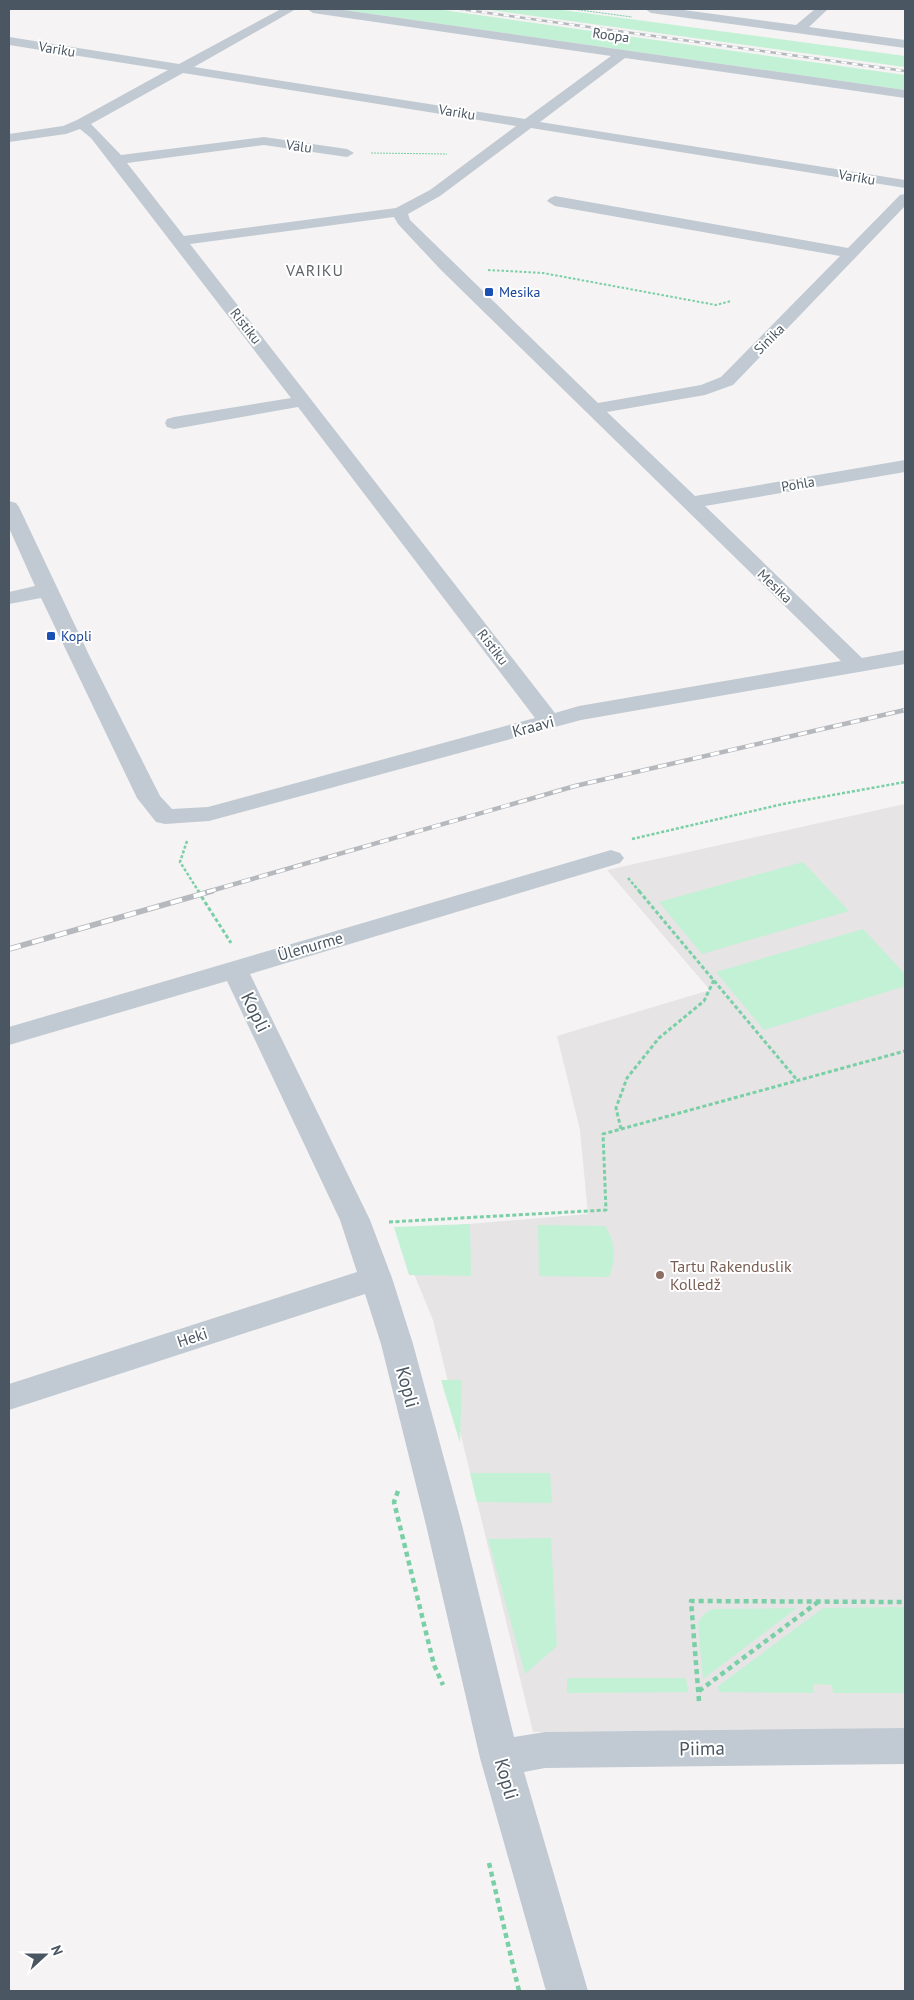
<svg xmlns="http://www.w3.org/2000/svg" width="914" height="2000" font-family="'PT Sans',sans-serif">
  <rect width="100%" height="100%" fill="#f5f3f3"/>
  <!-- education -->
  <path fill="#e6e4e5" d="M905 804V1730L533 1732 433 1320 396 1230 588 1214 580 1130 557 1036 710 990 607 870Z"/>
  <!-- green -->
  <g fill="#c3f1d5">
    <path d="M337 9H436L905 75V90Z"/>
    <path d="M483 9H555L905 56V67Z"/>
    <path d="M803 862 849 911 702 954 659 902Z"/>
    <path d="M863 929 905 974V986L764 1030 716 972Z"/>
    <path d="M470 1224 471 1276 409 1275 394 1227Z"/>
    <path d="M538 1225 605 1226C616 1243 616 1258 609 1277L539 1276Z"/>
    <path d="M441 1380H462L460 1443Z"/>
    <path d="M470 1473H550L552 1503 477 1502Z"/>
    <path d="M551 1538 557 1646 525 1674 488 1539Z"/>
    <path d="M905 1607V1693H833L832 1685 813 1684 814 1693 720 1692 717 1687 823 1608Z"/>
    <path d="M797 1608 703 1679 698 1623 704 1614 712 1609Z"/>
    <path d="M567 1678H686L688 1692 567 1693Z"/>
  </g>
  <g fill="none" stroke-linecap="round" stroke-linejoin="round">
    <!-- path-far4 -->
    <g stroke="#7ad0a6" stroke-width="1" stroke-dasharray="2 1" stroke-linecap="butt">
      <path d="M572 9 632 17"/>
      <path d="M371 153 447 154"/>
    </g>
    <!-- path-far3 -->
    <path stroke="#7ad0a6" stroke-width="2" stroke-dasharray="2.5 2" stroke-linecap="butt" d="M488 270 543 273 716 305 731 301"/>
    <!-- path-far2 -->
    <g stroke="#7ad0a6" stroke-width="2.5" stroke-dasharray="3 2" stroke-linecap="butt">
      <path d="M632 839 783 804 905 782"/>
      <path d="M187 841 180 862 199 892"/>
      <path d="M628 878 640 892"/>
    </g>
    <!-- path-far1 -->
    <g stroke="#7ad0a6" stroke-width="3" stroke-dasharray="4 2.5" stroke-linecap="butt">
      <path d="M198 891 231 943"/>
      <path d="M639 891 797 1080"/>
      <path d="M621 1129 616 1108 627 1078 659 1038 704 1001 714 980"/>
      <path d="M389 1222 606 1210 603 1134 905 1051"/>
    </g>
    <!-- path -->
    <g stroke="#7ad0a6" stroke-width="4.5" stroke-dasharray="5 4" stroke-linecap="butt">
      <path d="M398 1491 394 1502 434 1665 443 1685"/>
      <path d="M699 1691 818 1602"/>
      <path d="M699 1701 691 1601 905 1602"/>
      <path d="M489 1863 519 1991"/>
    </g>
    <!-- minor -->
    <g fill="#c1cad2" fill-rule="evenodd">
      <path d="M281 9H296L194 67 525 119 611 56 313 13 307 9H337L905 90V98L625 58 540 122 905 180V188L531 128 440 196 408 214 410 220 598 403 701 385 721 377 840 256 555 206 547 201 550 198 555 196 848 248 900 195 905 194V206L733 385 705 395 607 412 695 496 905 460V472L705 506 862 658 905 650V664L581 720 209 821 165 824 156 822 137 798 41 598 9 604V592L35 586 9 528V501L16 503 19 507 90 657 160 796 172 809 208 807 535 718 298 407 174 429 167 427 165 423 167 419 174 417 291 398 91 138 80 129 66 134 9 142V134L63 126 77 120 168 70 9 45V37L179 64ZM183 73 516 126 430 190 396 208 184 236 127 163 264 145 347 157 354 153 347 149 264 137 121 155 91 124ZM394 217 398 224 441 270 841 661 579 706 555 713 190 244Z"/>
      <path d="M645 9H676L796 25 815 9H828L809 27 905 40V48L651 13Z"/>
      <path d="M611 850 620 853 624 858 620 863 250 974 370 1220 392 1278 413 1344 462 1525 514 1737 545 1732 905 1728V1764L545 1768 524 1772 588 1991H546L480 1758 426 1525 381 1344 365 1294 9 1410V1384L357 1272 340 1220 227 981 9 1045V1027Z"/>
    </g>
    <!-- rail-far2 casing -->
    <g stroke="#b5b8bd" stroke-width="2.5">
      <path id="rail-far2" d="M460 9 905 71"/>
    </g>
    <!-- rail-far1 casing -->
    <g stroke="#b5b8bd" stroke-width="4.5">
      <path id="rail-far1" d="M207 892 575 786 905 710"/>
    </g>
    <!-- rail casing -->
    <g stroke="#b5b8bd" stroke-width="5.5">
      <path id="rail" d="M9 949 212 891"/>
    </g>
    <!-- rail-far2 -->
    <use href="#rail-far2" stroke="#fff" stroke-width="2" stroke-dasharray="5.5" stroke-linecap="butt"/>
    <!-- rail-far1 -->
    <use href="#rail-far1" stroke="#fff" stroke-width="3" stroke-dasharray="9" stroke-linecap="butt"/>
    <!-- rail -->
    <use href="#rail" stroke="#fff" stroke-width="4" stroke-dasharray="12" stroke-linecap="butt"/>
  </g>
  <!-- markers -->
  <g fill="#1a4fb4" stroke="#fff" stroke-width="2">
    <rect x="484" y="287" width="10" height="10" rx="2.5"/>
    <rect x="46" y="631" width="10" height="10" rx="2.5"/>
  </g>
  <circle fill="#8d6e63" stroke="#fff" stroke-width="2" cx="660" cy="1275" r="5"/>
  <g text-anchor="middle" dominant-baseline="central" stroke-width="4" stroke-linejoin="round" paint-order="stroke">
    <!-- far-street labels -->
    <g font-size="14" fill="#4a5661" stroke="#fff">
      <text transform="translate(611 35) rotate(8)">Roopa</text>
      <text transform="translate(57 49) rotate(9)">Variku</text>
      <text transform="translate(457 112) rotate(9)">Variku</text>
      <text transform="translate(299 146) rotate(8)">Välu</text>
      <text transform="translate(857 177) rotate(9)">Variku</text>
      <text transform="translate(246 326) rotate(52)">Ristiku</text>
      <text transform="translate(769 339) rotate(-45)">Sinika</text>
      <text transform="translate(798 484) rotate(-10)">Pohla</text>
      <text transform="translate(775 586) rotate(44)">Mesika</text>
      <text transform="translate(493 647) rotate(52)">Ristiku</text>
    </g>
    <!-- far-transit labels -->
    <g font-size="14" fill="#164399" stroke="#fff" text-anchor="start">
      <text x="499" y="292">Mesika</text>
      <text x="61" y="636">Kopli</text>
    </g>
    <!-- far-quarter labels -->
    <g font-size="16" letter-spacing="1" fill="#5f6368" stroke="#fff">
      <text x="315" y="270">VARIKU</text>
    </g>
    <!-- street labels -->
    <g font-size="16" fill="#4a5661" stroke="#fff">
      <text transform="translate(533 726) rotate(-15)">Kraavi</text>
      <text transform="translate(310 946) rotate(-16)">Ülenurme</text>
      <text transform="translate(192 1337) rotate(-18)">Heki</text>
    </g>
    <!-- education labels -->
    <g font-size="16" fill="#785e54" stroke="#fff" text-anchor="start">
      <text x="670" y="1266">Tartu Rakenduslik<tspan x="670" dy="18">Kolledž</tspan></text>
    </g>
    <!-- near-street labels -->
    <g font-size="19" fill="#4a5661" stroke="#fff">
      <text transform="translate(256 1012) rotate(64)">Kopli</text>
      <text transform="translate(408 1387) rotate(75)">Kopli</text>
      <text transform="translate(702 1748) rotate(-1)">Piima</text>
      <text transform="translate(507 1779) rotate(74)">Kopli</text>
    </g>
  </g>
  <!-- border -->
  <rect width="914" height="2000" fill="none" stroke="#4a5661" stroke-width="20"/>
  <!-- north arrow -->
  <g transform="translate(45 1955) rotate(69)" stroke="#ffffff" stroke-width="4" paint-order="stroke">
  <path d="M0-4L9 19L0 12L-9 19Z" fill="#4a5661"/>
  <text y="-8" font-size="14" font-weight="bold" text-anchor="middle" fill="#4a5661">N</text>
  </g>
</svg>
